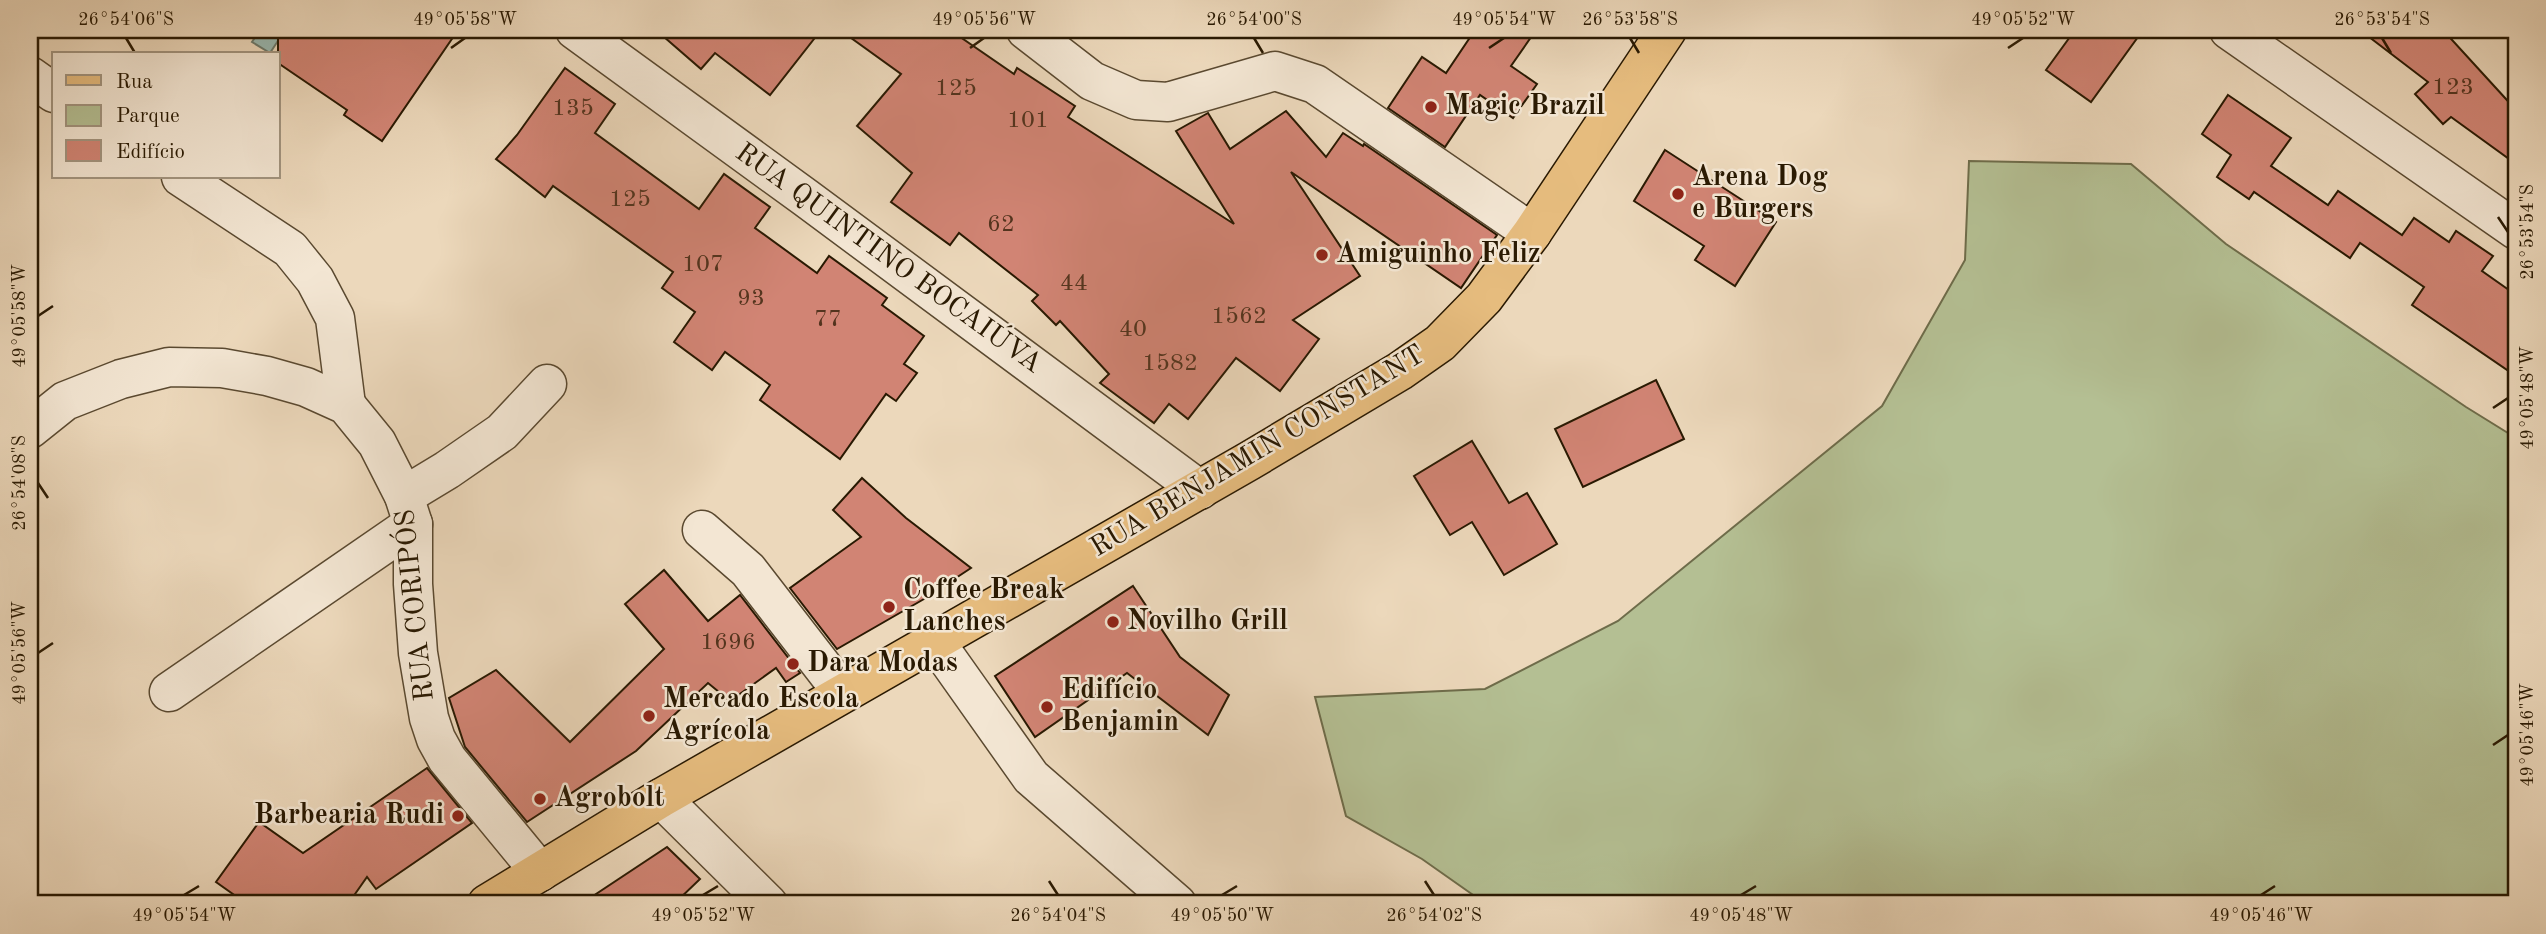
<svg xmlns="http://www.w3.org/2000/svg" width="2546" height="934" font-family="'Old Standard TT',serif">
  <rect width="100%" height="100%" fill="#ecd8bb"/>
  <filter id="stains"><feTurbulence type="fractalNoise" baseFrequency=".00286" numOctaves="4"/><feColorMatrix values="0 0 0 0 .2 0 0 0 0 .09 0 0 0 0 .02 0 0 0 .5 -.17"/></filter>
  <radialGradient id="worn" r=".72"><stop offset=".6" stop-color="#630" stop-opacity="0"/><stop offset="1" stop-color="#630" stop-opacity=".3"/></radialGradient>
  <!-- green -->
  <path fill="#b4bf93" stroke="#6e6c4a" stroke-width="2" d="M1969 161 2131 164 2226 244 2466 407 2516 438V904H1486L1422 859 1346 816 1315 697 1485 689 1618 621 1882 406 1965 260Z"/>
  <!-- water -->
  <path fill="#99b9b2" stroke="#6c796c" stroke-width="2" d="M260 30H285L270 53 252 42Z"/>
  <!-- building -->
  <g fill="#d18474" stroke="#291902" stroke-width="2">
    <path d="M278 30H458L382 141 344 115 347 110 278 63Z"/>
    <path d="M656 30H821L770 95 715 53 701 69Z"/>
    <path d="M840 30H950L1014 74 1017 68 1075 106 1068 117 1234 224 1176 131 1208 113 1230 149 1286 111 1326 157 1343 133 1363 146 1364 144 1497 235 1461 288 1291 172 1360 276 1293 320 1319 339 1280 391 1236 358 1188 419 1169 404 1154 423 1100 383 1109 374 1060 321 1056 325 1032 301 1038 295 959 233 950 245 891 202 912 173 857 126 901 74Z"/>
    <path d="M1475 30H1536L1511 66 1537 84 1513 118 1480 95 1445 147 1388 108 1422 57 1446 73Z"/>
    <path d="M2075 30H2143L2091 102 2046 70Z"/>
    <path d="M2360 30H2443L2516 110V164L2451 117 2443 124 2415 94 2428 82Z"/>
    <path d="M565 68 615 104 595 133 699 209 724 174 770 207 755 228 817 273 829 256 887 298 882 305 924 336 904 364 917 373 896 401 886 394 840 459 760 400 770 385 725 352 712 370 674 342 695 312 662 288 673 272 553 186 545 197 496 159 517 135Z"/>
    <path d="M2228 95 2291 138 2271 166 2328 205 2338 191 2402 235 2414 218 2449 242 2456 231 2493 256 2482 271 2516 295V376L2412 305 2424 287 2360 243 2350 258 2254 192 2249 199 2217 177 2231 155 2202 134Z"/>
    <path d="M1665 150 1776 222 1735 286 1695 260 1704 246 1634 201Z"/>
    <path d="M1656 380 1684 439 1583 487 1555 429Z"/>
    <path d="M1472 441 1509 503 1527 493 1557 544 1504 575 1472 522 1450 535 1414 476Z"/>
    <path d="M862 478 906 518 971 568 924 599 837 649 790 588 861 537 833 510Z"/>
    <path d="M664 570 708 621 740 595 800 673 786 682 776 668 730 701 708 683 636 751 527 822 465 747 449 698 496 670 570 742 664 649 625 604Z"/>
    <path d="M1133 586 1180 657 1229 695 1208 735 1127 673 1035 737 995 676Z"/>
    <path d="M427 768 472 823 376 889 367 877 348 904H247L216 882 259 822 303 853Z"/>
    <path d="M667 847 700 879 674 904H581Z"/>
  </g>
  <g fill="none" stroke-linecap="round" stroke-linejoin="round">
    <!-- minor casing -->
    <g stroke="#5a4930" stroke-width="41">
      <g id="minor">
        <path d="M575 30 806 198 1200 490"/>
        <path d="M1026 30 1092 81 1136 100 1168 102 1275 71 1315 84 1532 233"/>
        <path d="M2229 30 2516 230"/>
        <path d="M30 76 54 93"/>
        <path d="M181 177 290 249 315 280 335 318 346 405"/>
        <path d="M30 429 65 401 121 379 169 367 222 368 267 376 306 387 346 405 377 443 404 496 413 524V584L418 653 429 718 436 739 447 759 540 872"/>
        <path d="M404 496 447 470 502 432 547 384"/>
        <path d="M702 530 748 570 843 693"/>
        <path d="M934 640 1031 777 1177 904"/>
        <path d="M169 692 413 524"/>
        <path d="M661 798 768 904"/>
      </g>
    </g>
    <!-- major casing -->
    <g stroke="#291902" stroke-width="41">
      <path id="major" d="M487 904 661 798 1249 461 1400 371 1440 343 1484 298 1532 233 1667 30"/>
    </g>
    <!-- minor -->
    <use href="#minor" stroke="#f3e6d3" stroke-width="38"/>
    <!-- major -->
    <use href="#major" stroke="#e6bc7e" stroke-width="38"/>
  </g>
  <!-- ticks -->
  <path fill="none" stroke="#291902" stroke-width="2.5" d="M126 38 135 53M1254 38 1263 53M1630 38 1639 53M2382 38 2391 53M451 48 465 38M970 48 984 38M1489 48 1504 38M2008 48 2023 38M2498 217 2508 232M38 316 53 306M2493 408 2508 398M38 483 48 498M38 653 53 643M2493 745 2508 735M1049 881 1058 895M1425 881 1434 895M184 895 199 886M703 895 718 886M1222 895 1237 886M1741 895 1756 886M2261 895 2275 886"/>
  <!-- markers -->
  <g fill="#8f2418" stroke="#f3e6d3" stroke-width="2.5">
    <circle cx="1431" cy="107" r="7"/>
    <circle cx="1678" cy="194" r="7"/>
    <circle cx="1322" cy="255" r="7"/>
    <circle cx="889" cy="607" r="7"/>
    <circle cx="1113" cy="622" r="7"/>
    <circle cx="793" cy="664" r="7"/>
    <circle cx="1047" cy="707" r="7"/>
    <circle cx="649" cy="716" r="7"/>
    <circle cx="540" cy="799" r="7"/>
    <circle cx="458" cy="816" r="7"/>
  </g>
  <g text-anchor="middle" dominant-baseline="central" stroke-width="5" stroke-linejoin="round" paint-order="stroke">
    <!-- number labels -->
    <g font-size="24" fill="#53341e">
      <text x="2453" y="88">123</text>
      <text x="956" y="89">125</text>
      <text x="573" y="109">135</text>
      <text x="1028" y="121">101</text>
      <text x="630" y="200">125</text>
      <text x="1001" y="225">62</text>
      <text x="703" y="265">107</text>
      <text x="1074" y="284">44</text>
      <text x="751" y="299">93</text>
      <text x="1239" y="317">1562</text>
      <text x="828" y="320">77</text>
      <text x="1133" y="330">40</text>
      <text x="1170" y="364">1582</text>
      <text x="728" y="643">1696</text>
    </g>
    <!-- poi labels -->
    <g font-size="28" font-weight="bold" fill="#291902" stroke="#f3e6d3" text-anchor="start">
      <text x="1445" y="107">Magic Brazil</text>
      <text x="1692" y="178">Arena Dog<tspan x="1692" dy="32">e Burgers</tspan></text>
      <text x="1336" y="255">Amiguinho Feliz</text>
      <text x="903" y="591">Coffee Break<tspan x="903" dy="32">Lanches</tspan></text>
      <text x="1127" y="622">Novilho Grill</text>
      <text x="807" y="664">Dara Modas</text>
      <text x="1061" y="691">Edifício<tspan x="1061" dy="32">Benjamin</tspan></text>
      <text x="663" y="700">Mercado Escola<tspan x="663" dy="32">Agrícola</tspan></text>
      <text x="554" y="799">Agrobolt</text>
      <text x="444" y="816" text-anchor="end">Barbearia Rudi</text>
    </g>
    <!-- street labels -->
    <g font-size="28" fill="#291902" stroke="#f3e6d3">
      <text transform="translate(888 259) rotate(36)">RUA QUINTINO BOCAIÚVA</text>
      <text transform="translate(1258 452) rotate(-31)">RUA BENJAMIN CONSTANT</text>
      <text transform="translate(416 605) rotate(-96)">RUA CORIPÓS</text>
    </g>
  </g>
  <!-- margin -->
  <rect width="2546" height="934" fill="none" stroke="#ecd8bb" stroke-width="77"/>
  <!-- legend -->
  <rect x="52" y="52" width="228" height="126" fill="#f3e6d3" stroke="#a2947f" stroke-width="2"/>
  <rect x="66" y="75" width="35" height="10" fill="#e6bc7e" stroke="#a2947f" stroke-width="2"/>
  <text x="116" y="88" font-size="21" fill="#291902">Rua</text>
  <rect x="66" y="105" width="35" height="21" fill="#b4bf93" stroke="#a2947f" stroke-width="2"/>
  <text x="116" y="122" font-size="21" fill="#291902">Parque</text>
  <rect x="66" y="140" width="35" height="21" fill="#d18474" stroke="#a2947f" stroke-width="2"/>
  <text x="116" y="158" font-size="21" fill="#291902">Edifício</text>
  <rect x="38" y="38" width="2470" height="857" fill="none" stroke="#291902" stroke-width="2.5"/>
  <g font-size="18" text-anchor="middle" fill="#291902">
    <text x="126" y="25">26°54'06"S</text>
    <text x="465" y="25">49°05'58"W</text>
    <text x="984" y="25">49°05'56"W</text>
    <text x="1254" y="25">26°54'00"S</text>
    <text x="1504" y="25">49°05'54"W</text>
    <text x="1630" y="25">26°53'58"S</text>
    <text x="2023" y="25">49°05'52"W</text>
    <text x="2382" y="25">26°53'54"S</text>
    <text transform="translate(2527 232) rotate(-90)" y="6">26°53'54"S</text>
    <text transform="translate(19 316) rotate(-90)" y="6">49°05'58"W</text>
    <text transform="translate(2527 398) rotate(-90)" y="6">49°05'48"W</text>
    <text transform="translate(19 483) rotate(-90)" y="6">26°54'08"S</text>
    <text transform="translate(19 653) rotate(-90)" y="6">49°05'56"W</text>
    <text transform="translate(2527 735) rotate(-90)" y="6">49°05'46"W</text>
    <text x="184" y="921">49°05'54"W</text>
    <text x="703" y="921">49°05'52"W</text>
    <text x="1058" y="921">26°54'04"S</text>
    <text x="1222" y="921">49°05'50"W</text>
    <text x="1434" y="921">26°54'02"S</text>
    <text x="1741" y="921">49°05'48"W</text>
    <text x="2261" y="921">49°05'46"W</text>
  </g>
  <rect width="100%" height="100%" filter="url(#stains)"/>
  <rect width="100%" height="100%" fill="url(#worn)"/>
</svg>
